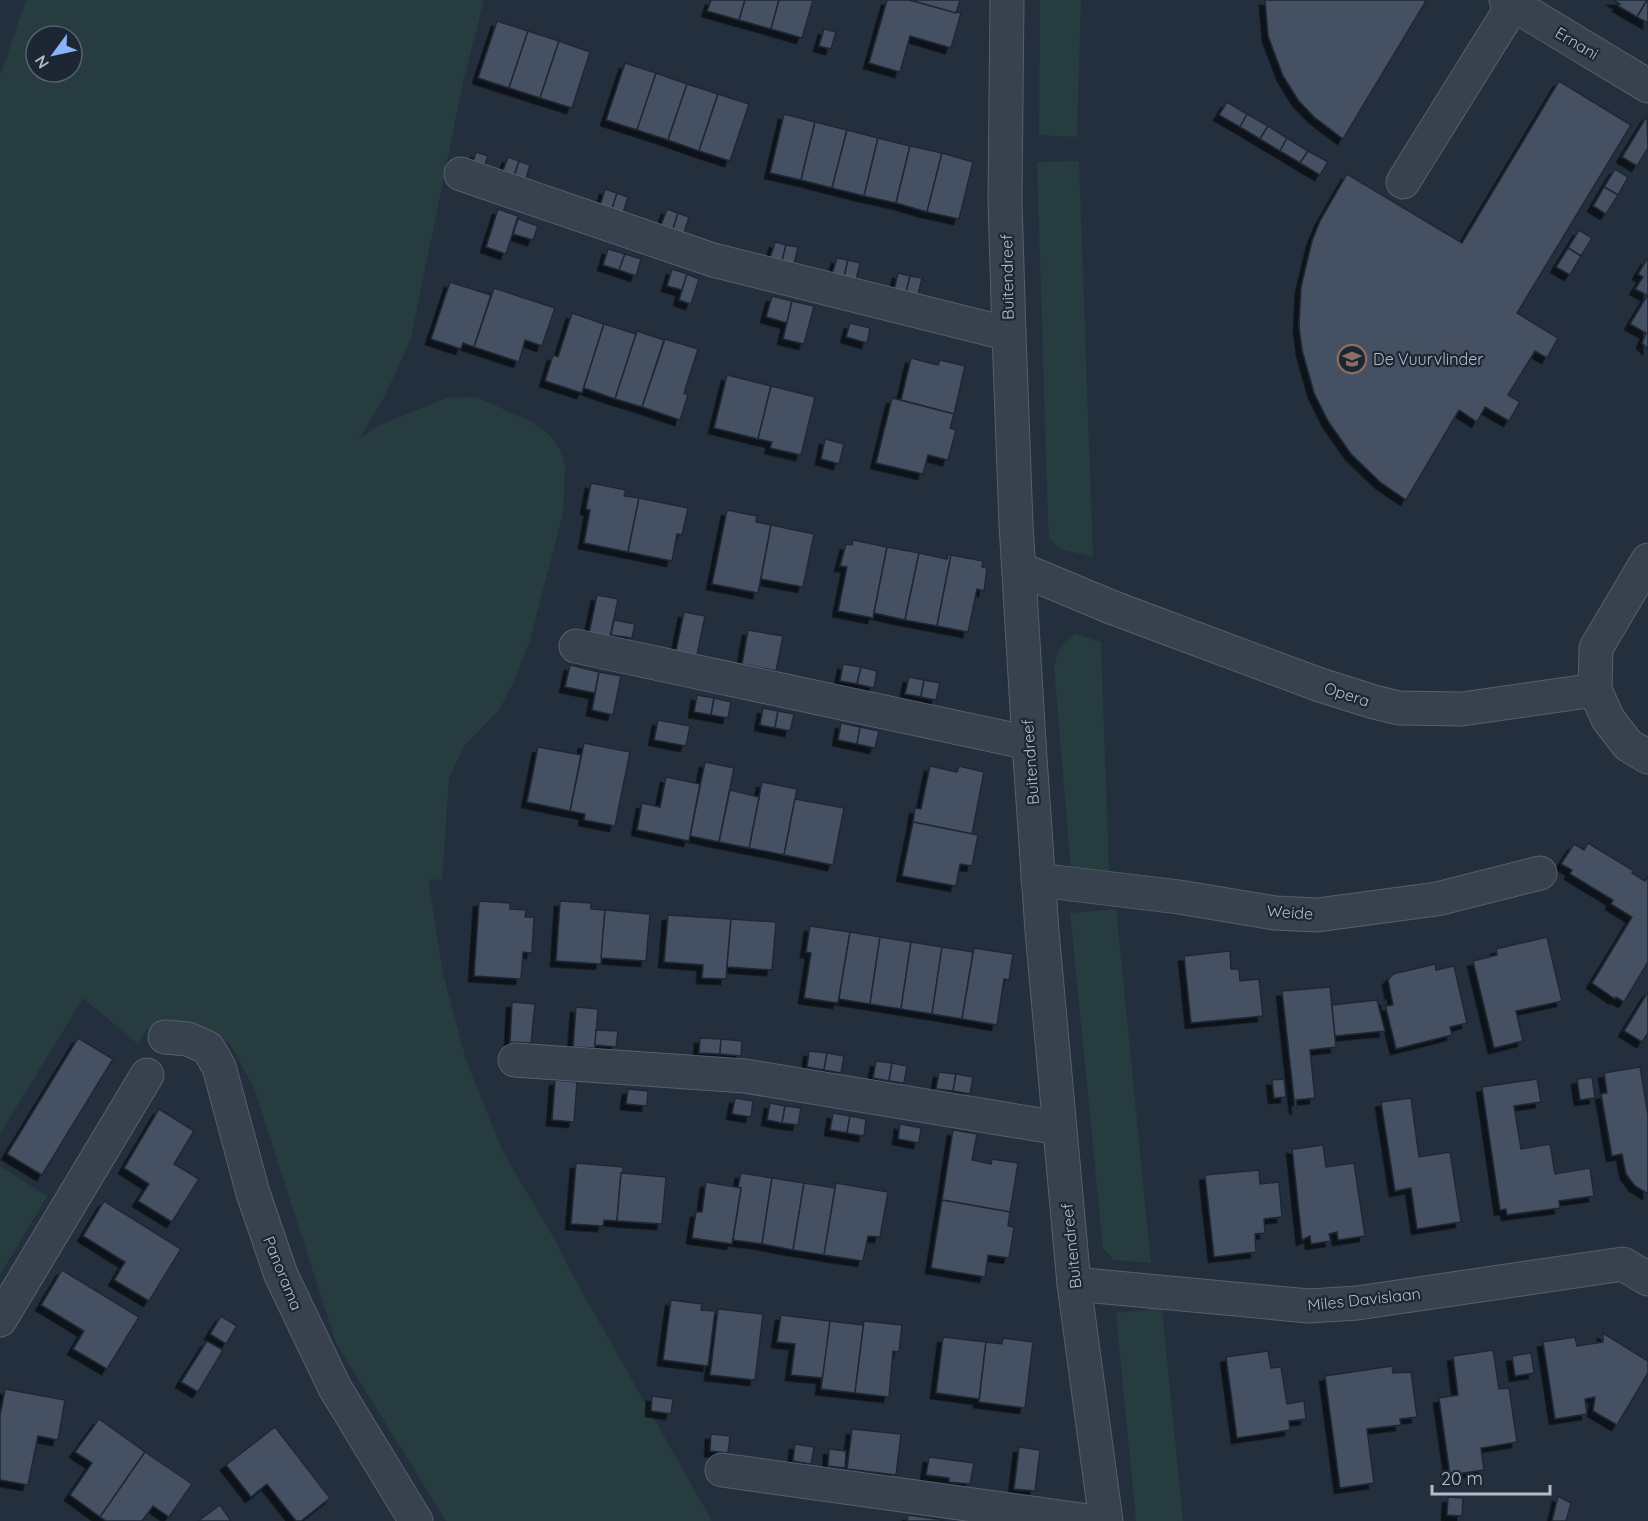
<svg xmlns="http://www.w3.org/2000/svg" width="1648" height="1521" font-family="Quicksand,sans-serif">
  <defs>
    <filter id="shadow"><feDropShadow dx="-5.5" dy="5.5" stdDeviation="0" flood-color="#0009"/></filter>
  </defs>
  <rect width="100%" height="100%" fill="#242f3e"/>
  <!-- green -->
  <g fill="#263c3f" fill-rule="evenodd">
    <path d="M26 0H484L464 78 411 338 385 396 359 439 379 425 446 398 476 397 532 422 550 435 560 449 565 467 563 513 530 640 513 684 499 710 464 746 449 778 442 880 428 879 443 974 466 1060 502 1150 559 1247 568 1267 712 1521H446L336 1343 254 1088 229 1043 201 1027 182 1022 147 1029 138 1044 83 998 0 1134V76ZM36 36H72V72H36Z"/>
    <path d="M1040 0H1081L1077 137 1039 135Z"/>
    <path d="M1079 161 1093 557 1060 549 1049 538 1048 520 1037 162Z"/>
    <path d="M1075 634 1101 642 1109 872 1071 869 1054 667 1059 649Z"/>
    <path d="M1116 909 1151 1263 1114 1260 1103 1248 1070 913Z"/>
    <path d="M0 1166 47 1196 0 1275Z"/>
    <path d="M1162 1308 1183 1521H1136L1116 1313Z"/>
  </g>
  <!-- building -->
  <g fill="#455162" stroke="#1f2835" stroke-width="1.5" filter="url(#shadow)">
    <path d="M711 0H745L739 20 707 11Z"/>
    <path d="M745 0H779L771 29 739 20Z"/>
    <path d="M779 0H813L802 38 771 29Z"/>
    <path d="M887 0H910L961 13 951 48 910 36 900 72 869 63Z"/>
    <path d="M910 0H960L956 13Z"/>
    <path d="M1265 0H1424L1426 1 1343 139 1314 117 1298 100 1283 76 1268 36Z"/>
    <path d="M1613 0H1647L1637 17 1618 6 1620 4Z"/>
    <path d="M1647 0H1648V23L1637 17Z"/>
    <path d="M497 21 528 31 509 88 478 78Z"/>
    <path d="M824 29 836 32 831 49 819 46Z"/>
    <path d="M528 31 559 41 540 98 509 88Z"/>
    <path d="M559 41 590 52 572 108 540 98Z"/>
    <path d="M625 63 656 73 637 130 606 120Z"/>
    <path d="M656 73 687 84 668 140 637 130Z"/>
    <path d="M1559 81 1631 125 1517 313 1558 338 1547 358 1535 351 1508 395 1520 402 1509 421 1485 407 1477 422 1459 410 1406 500 1380 482 1351 454 1328 421 1314 393 1302 350 1299 326 1301 287 1312 241 1320 221 1347 174 1462 243Z"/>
    <path d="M687 84 718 94 699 151 668 140Z"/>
    <path d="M718 94 749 104 730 161 699 151Z"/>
    <path d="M1227 102 1247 114 1240 127 1219 115Z"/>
    <path d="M784 114 815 122 801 180 770 173Z"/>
    <path d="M1247 114 1268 126 1260 139 1240 127Z"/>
    <path d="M1647 116 1648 148 1637 166 1622 157Z"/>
    <path d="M815 122 847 130 832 188 801 180Z"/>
    <path d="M1268 126 1287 138 1280 151 1260 139Z"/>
    <path d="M847 130 878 138 864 196 832 188Z"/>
    <path d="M878 138 910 146 896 203 864 196Z"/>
    <path d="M1287 138 1308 151 1300 163 1280 151Z"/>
    <path d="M910 146 942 153 927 212 896 203Z"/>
    <path d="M1308 151 1328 162 1320 175 1300 163Z"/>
    <path d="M476 152 488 156 482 172 471 168Z"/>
    <path d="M942 153 973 162 959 219 927 212Z"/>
    <path d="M508 157 519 161 514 177 502 173Z"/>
    <path d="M519 161 530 165 525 181 514 177Z"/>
    <path d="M1615 169 1628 177 1618 195 1604 187Z"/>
    <path d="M1604 187 1618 195 1606 214 1593 206Z"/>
    <path d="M605 189 617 193 612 209 600 206Z"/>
    <path d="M617 193 628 197 623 213 612 209Z"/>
    <path d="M498 209 518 216 506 254 486 247Z"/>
    <path d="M667 209 678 213 673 229 661 225Z"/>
    <path d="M678 213 689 217 684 233 673 229Z"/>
    <path d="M518 219 538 226 533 240 513 234Z"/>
    <path d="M1579 230 1592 238 1581 256 1568 248Z"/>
    <path d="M775 242 786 245 782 261 770 258Z"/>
    <path d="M786 245 798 247 794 264 782 261Z"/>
    <path d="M1568 248 1581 256 1570 275 1556 267Z"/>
    <path d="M608 249 625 254 619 270 603 265Z"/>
    <path d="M625 254 641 259 636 276 619 270Z"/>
    <path d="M837 258 848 260 844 277 832 274Z"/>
    <path d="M1647 259 1648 260V296L1635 289 1643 277 1638 274Z"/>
    <path d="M848 260 860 263 856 280 844 277Z"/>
    <path d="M672 269 687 274 682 290 667 286Z"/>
    <path d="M898 273 910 276 906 292 894 290Z"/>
    <path d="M687 274 699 279 691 304 679 300Z"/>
    <path d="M910 276 922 278 918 295 906 292Z"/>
    <path d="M450 282 491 295 474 347 463 343 461 349 431 339Z"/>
    <path d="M494 288 555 308 542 346 525 340 519 362 474 347Z"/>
    <path d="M772 296 792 301 787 323 766 317Z"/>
    <path d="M1647 296H1648V349L1642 343 1646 333 1630 324Z"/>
    <path d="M792 301 814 306 804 344 783 339Z"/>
    <path d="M572 313 604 324 582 393 545 381 553 355 558 357Z"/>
    <path d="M850 323 870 328 867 343 846 337Z"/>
    <path d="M604 324 636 334 615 399 584 388 582 393Z"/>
    <path d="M637 331 664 340 642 407 615 399Z"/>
    <path d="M665 339 698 349 684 393 688 395 680 420 642 407Z"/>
    <path d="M911 358 938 365 940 360 965 366 954 414 901 400Z"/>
    <path d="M727 375 771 386 758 439 714 428Z"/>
    <path d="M771 386 815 397 801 455 770 448 772 442 758 439Z"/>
    <path d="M892 398 954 414 950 428 956 430 948 460 928 455 923 474 876 463Z"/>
    <path d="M825 439 844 444 839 464 821 459Z"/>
    <path d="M591 483 626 490 624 496 639 498 628 552 584 543 590 510 586 509Z"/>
    <path d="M639 498 688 508 682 535 677 534 672 561 628 552Z"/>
    <path d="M727 510 757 516 756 522 771 525 758 593 712 584Z"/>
    <path d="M771 525 814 534 803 587 761 579Z"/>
    <path d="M853 540 887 547 873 618 838 611 847 567 840 566 846 544 852 545Z"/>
    <path d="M887 547 919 553 905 620 874 613Z"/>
    <path d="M919 553 947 559 948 555H951L937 626 905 620Z"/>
    <path d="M951 555 983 561 982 567 987 568 984 591 977 589 968 632 937 626Z"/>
    <path d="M597 595 618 599 610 637 589 633Z"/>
    <path d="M684 612 705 616 697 655 676 651Z"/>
    <path d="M614 620 635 624 632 638 611 635Z"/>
    <path d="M748 630 783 636 776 671 742 664Z"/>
    <path d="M843 664 861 667 857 684 840 681Z"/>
    <path d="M570 665 599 672 595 693 565 687Z"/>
    <path d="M861 667 877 671 874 688 857 684Z"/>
    <path d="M599 672 621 676 613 715 592 710Z"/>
    <path d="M909 677 924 680 921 697 905 694Z"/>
    <path d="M924 680 940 683 936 700 921 697Z"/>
    <path d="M697 695 714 698 711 715 694 712Z"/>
    <path d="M714 698 731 702 728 718 711 715Z"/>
    <path d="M763 708 778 711 775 728 760 725Z"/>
    <path d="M778 711 794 714 790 731 775 728Z"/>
    <path d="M658 720 690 726 686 746 654 740Z"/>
    <path d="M841 723 860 727 857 744 838 740Z"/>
    <path d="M860 727 879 731 875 748 857 744Z"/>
    <path d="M584 743 630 752 615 826 584 820 585 814 570 811Z"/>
    <path d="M538 747 581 755 570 811 527 802Z"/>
    <path d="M705 762 734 768 719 842 690 836Z"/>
    <path d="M930 766 957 772 959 766 984 772 972 834 913 822 915 808 921 809Z"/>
    <path d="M666 777 700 784 689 841 637 830 642 803 660 807Z"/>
    <path d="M762 782 797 789 784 855 749 848Z"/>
    <path d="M730 790 759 797 749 848 719 842Z"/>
    <path d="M795 799 844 808 833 865 784 855Z"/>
    <path d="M913 822 978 835 972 866 960 864 956 886 902 876Z"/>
    <path d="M1588 843 1634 871 1632 873 1645 881 1648 876V962L1624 1002 1616 997 1615 999 1592 983 1632 917 1611 904 1613 900 1570 874 1572 870 1561 864 1574 844 1584 850Z"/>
    <path d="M479 901 510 903V909L526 910 525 917H534L532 953 523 952 521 979 474 976Z"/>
    <path d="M560 901 591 903V909L605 910 601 964 556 961Z"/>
    <path d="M605 910 650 914 646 961 601 958Z"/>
    <path d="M668 915 731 919 726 979 702 978 703 965 664 962Z"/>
    <path d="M731 919 776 922 772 970 727 967Z"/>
    <path d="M810 926 850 932 838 1003 804 998 811 953 806 952Z"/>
    <path d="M850 932 880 937 870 1004 839 999Z"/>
    <path d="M880 937 911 942 901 1009 870 1004Z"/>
    <path d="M1547 937 1562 1001 1516 1011 1523 1041 1494 1048 1473 961 1497 955 1496 949Z"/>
    <path d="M911 942 942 947 932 1014 901 1009Z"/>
    <path d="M942 947 973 952 962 1019 932 1014Z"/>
    <path d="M974 948 1013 954 1009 980 1004 979 997 1025 962 1019Z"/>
    <path d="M1230 951 1231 969H1239L1240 981 1259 979 1263 1016 1191 1023 1184 956Z"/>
    <path d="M1435 964 1436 970 1454 966 1467 1023 1450 1027 1452 1035 1396 1049 1384 1000H1386L1387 1006 1393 1005 1388 980 1393 974Z"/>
    <path d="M1330 987 1336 1047 1310 1050 1315 1098 1296 1100 1297 1108H1295L1282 991Z"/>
    <path d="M1648 992V1033L1642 1042 1624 1031Z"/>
    <path d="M1377 1000 1385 1031 1335 1036 1332 1005Z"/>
    <path d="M512 1002 535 1004 531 1043 510 1042Z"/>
    <path d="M576 1007 598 1009 595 1048 573 1047Z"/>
    <path d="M596 1030 618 1031 616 1047 595 1045Z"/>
    <path d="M78 1038 113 1059 42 1175 7 1154Z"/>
    <path d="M700 1038 721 1039 720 1054 699 1053Z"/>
    <path d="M721 1039 742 1041 741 1056 720 1054Z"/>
    <path d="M809 1051 827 1053 824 1070 807 1067Z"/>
    <path d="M827 1053 844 1056 841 1073 824 1070Z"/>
    <path d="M876 1061 892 1063 889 1081 873 1078Z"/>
    <path d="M892 1063 907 1066 904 1083 889 1081Z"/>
    <path d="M1640 1067 1648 1115V1194L1635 1186 1626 1174 1622 1154 1612 1156 1601 1094 1607 1093 1604 1073Z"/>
    <path d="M939 1072 956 1074 953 1091 936 1089Z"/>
    <path d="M956 1074 973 1077 970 1094 953 1091Z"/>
    <path d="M1592 1077 1595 1098 1580 1100 1577 1079Z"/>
    <path d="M1284 1079 1286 1097 1274 1098 1272 1080Z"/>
    <path d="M1537 1079 1541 1102 1514 1106 1521 1149 1550 1144 1555 1174 1590 1168 1594 1196 1559 1201 1560 1208 1507 1215 1506 1209 1500 1210 1482 1087Z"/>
    <path d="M555 1080 577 1082 574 1122 552 1120Z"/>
    <path d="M628 1089 648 1091 647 1106 626 1104Z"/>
    <path d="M735 1098 753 1101 751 1117 732 1114Z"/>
    <path d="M1411 1098 1419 1157 1450 1152 1461 1222 1417 1229 1411 1188 1395 1191 1381 1102Z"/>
    <path d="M770 1103 785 1106 782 1123 767 1120Z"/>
    <path d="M785 1106 801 1108 798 1125 782 1123Z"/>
    <path d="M159 1109 194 1131 174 1164 199 1179 172 1222 138 1201 149 1184 124 1168Z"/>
    <path d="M833 1113 850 1116 847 1133 830 1130Z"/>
    <path d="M850 1116 866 1119 864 1136 847 1133Z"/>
    <path d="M900 1124 921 1128 919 1143 898 1139Z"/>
    <path d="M953 1130 977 1134 972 1160 991 1164 992 1159 1018 1163 1010 1212 942 1200Z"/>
    <path d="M1323 1145 1326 1167 1354 1163 1365 1236 1338 1240 1337 1232 1329 1234 1331 1241 1311 1244 1310 1236 1302 1240 1292 1148 1295 1149Z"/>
    <path d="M576 1163 623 1167V1173H621L617 1221 604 1220 603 1226 571 1224Z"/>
    <path d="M1259 1170 1260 1184 1279 1182 1282 1217 1264 1219 1265 1233 1255 1234 1256 1252 1214 1257 1205 1175Z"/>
    <path d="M621 1173 666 1177 662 1224 617 1221Z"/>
    <path d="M741 1173 772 1178 762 1244 733 1240 741 1188 738 1187Z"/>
    <path d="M772 1178 804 1183 793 1250 762 1244Z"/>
    <path d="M706 1182 741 1188 732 1244 692 1238 696 1212H702Z"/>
    <path d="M804 1183 835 1188 824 1255 793 1250Z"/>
    <path d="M836 1183 888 1192 880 1237 868 1236 863 1261 824 1255Z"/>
    <path d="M942 1200 1010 1212 1008 1226 1014 1227 1009 1258 988 1255 985 1277 931 1268Z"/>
    <path d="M104 1201 181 1249 149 1301 114 1280 125 1262 83 1236Z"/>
    <path d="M62 1270 139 1317 107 1369 73 1349 84 1331 41 1305Z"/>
    <path d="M671 1300 702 1304 701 1310 715 1311 708 1366 663 1360Z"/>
    <path d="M718 1309 763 1314 755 1380 710 1375Z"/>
    <path d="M781 1315 830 1321 823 1378 791 1375 795 1344 777 1342Z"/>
    <path d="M221 1316 237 1326 226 1344 210 1334Z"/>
    <path d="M830 1321 862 1325V1321H864L855 1393 821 1389Z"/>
    <path d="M864 1321 902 1325 899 1352 893 1351 889 1397 855 1393Z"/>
    <path d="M1603 1333 1648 1361V1373L1617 1425 1593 1411 1595 1397 1585 1399 1587 1414 1555 1419 1543 1342 1575 1337 1577 1346 1603 1342Z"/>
    <path d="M943 1337 986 1342 979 1399 936 1393Z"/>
    <path d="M1003 1338 1033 1342 1025 1408 979 1402 986 1342 1002 1344Z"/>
    <path d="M207 1341 223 1350 198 1392 181 1382Z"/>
    <path d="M1493 1350 1499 1389 1509 1388 1517 1442 1481 1448 1484 1470 1450 1475 1439 1398 1458 1395 1453 1356Z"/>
    <path d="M1268 1351 1271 1368 1281 1367 1287 1404 1304 1401 1306 1419 1289 1421 1290 1430 1237 1438 1226 1357Z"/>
    <path d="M1531 1353 1534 1373 1515 1376 1512 1356Z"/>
    <path d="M1392 1366 1393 1373 1411 1372 1417 1417 1400 1419 1401 1425 1367 1429 1374 1483 1340 1488 1325 1376Z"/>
    <path d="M5 1389 65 1400 58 1440 38 1436 28 1485 0 1480V1416Z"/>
    <path d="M652 1396 673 1399 671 1414 651 1411Z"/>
    <path d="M99 1419 145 1452 100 1517 70 1495 92 1463 75 1452Z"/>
    <path d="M275 1427 330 1498 301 1521H296L267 1484 251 1497 226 1465Z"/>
    <path d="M852 1429 901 1434 896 1475 847 1469Z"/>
    <path d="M711 1434 730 1436 728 1453 710 1451Z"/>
    <path d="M795 1444 814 1447 811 1464 793 1461Z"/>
    <path d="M1019 1447 1040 1450 1035 1491 1014 1489Z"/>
    <path d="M829 1449 846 1451 845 1468 828 1466Z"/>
    <path d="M145 1452 192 1484 169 1517 153 1506 142 1521H106L100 1517Z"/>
    <path d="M929 1457 974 1463 970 1484 949 1482V1478L926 1475Z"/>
    <path d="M1558 1496 1571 1503 1566 1521H1552Z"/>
    <path d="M1448 1497 1463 1498 1462 1516 1447 1515Z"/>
    <path d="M220 1505 231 1521H198Z"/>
    <path d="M908 1515 944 1520V1521H907Z"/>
  </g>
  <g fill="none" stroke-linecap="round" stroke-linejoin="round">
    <!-- minor casing -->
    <g stroke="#565f6c" stroke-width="35">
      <g id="minor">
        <path d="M1007 0 1005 200 1009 334 1016 524 1029 743 1042 931 1074 1284 1106 1521"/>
        <path d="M1506 0 1648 86"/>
        <path d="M461 174 713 260 1009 334"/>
        <path d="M1403 182 1513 5"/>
        <path d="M1648 560 1596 648 1595 690 1608 719 1628 745 1648 757"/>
        <path d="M1020 569 1111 607 1320 685 1374 702 1399 708 1462 709 1595 690"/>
        <path d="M576 646 1029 743"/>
        <path d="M1038 880 1179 897 1275 913 1317 915 1437 899 1540 873"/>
        <path d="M165 1037 188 1039 208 1048 219 1067 253 1193 281 1275 335 1388 416 1521"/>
        <path d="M515 1060 745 1076 1059 1128"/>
        <path d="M1074 1284 1309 1306 1357 1303 1623 1264 1648 1279"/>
        <path d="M0 1320 147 1075"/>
        <path d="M722 1470 1089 1521"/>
      </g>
    </g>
    <!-- minor -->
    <use href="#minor" stroke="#38414e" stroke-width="33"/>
  </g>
  <!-- icons -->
  <defs>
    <g id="school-ring" transform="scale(1.5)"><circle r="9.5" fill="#1d2633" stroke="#8d6e63" stroke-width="1.5"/><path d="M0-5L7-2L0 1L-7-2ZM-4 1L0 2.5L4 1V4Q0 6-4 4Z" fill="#8d6e63"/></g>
  </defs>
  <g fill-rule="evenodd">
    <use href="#school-ring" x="1352" y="359"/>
  </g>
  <g text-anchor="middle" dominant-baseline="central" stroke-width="4.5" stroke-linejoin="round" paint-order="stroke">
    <!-- street labels -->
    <g font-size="16" fill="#b4bcc9" stroke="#1d2633">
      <text transform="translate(1577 43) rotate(31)">Ernani</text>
      <text transform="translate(1007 277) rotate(-91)">Buitendreef</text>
      <text transform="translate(1347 694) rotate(18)">Opera</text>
      <text transform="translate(1030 762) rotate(-94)">Buitendreef</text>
      <text transform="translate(1290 912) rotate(4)">Weide</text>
      <text transform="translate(1071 1246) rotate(-96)">Buitendreef</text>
      <text transform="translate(283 1273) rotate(68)">Panorama</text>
      <text transform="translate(1364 1299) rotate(-6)">Miles Davislaan</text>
    </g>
    <!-- poi labels -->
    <g font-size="16" fill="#b4bcc9" stroke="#1d2633" text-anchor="start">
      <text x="1373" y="359">De Vuurvlinder</text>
    </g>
  </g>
  <!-- north arrow -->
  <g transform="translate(54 54) rotate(237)"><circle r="28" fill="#1d2633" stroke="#59626f" stroke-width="1.5"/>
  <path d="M0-4.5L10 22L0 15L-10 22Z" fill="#8ab4f8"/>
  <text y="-9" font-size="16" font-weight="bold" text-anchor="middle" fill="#b4bcc9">N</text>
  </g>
  <!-- scale -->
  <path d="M1432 1485v9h118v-9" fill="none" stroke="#b4bcc9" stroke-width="3"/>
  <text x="1441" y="1485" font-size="18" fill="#b4bcc9" stroke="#1d2633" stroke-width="4.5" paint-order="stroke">20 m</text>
</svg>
